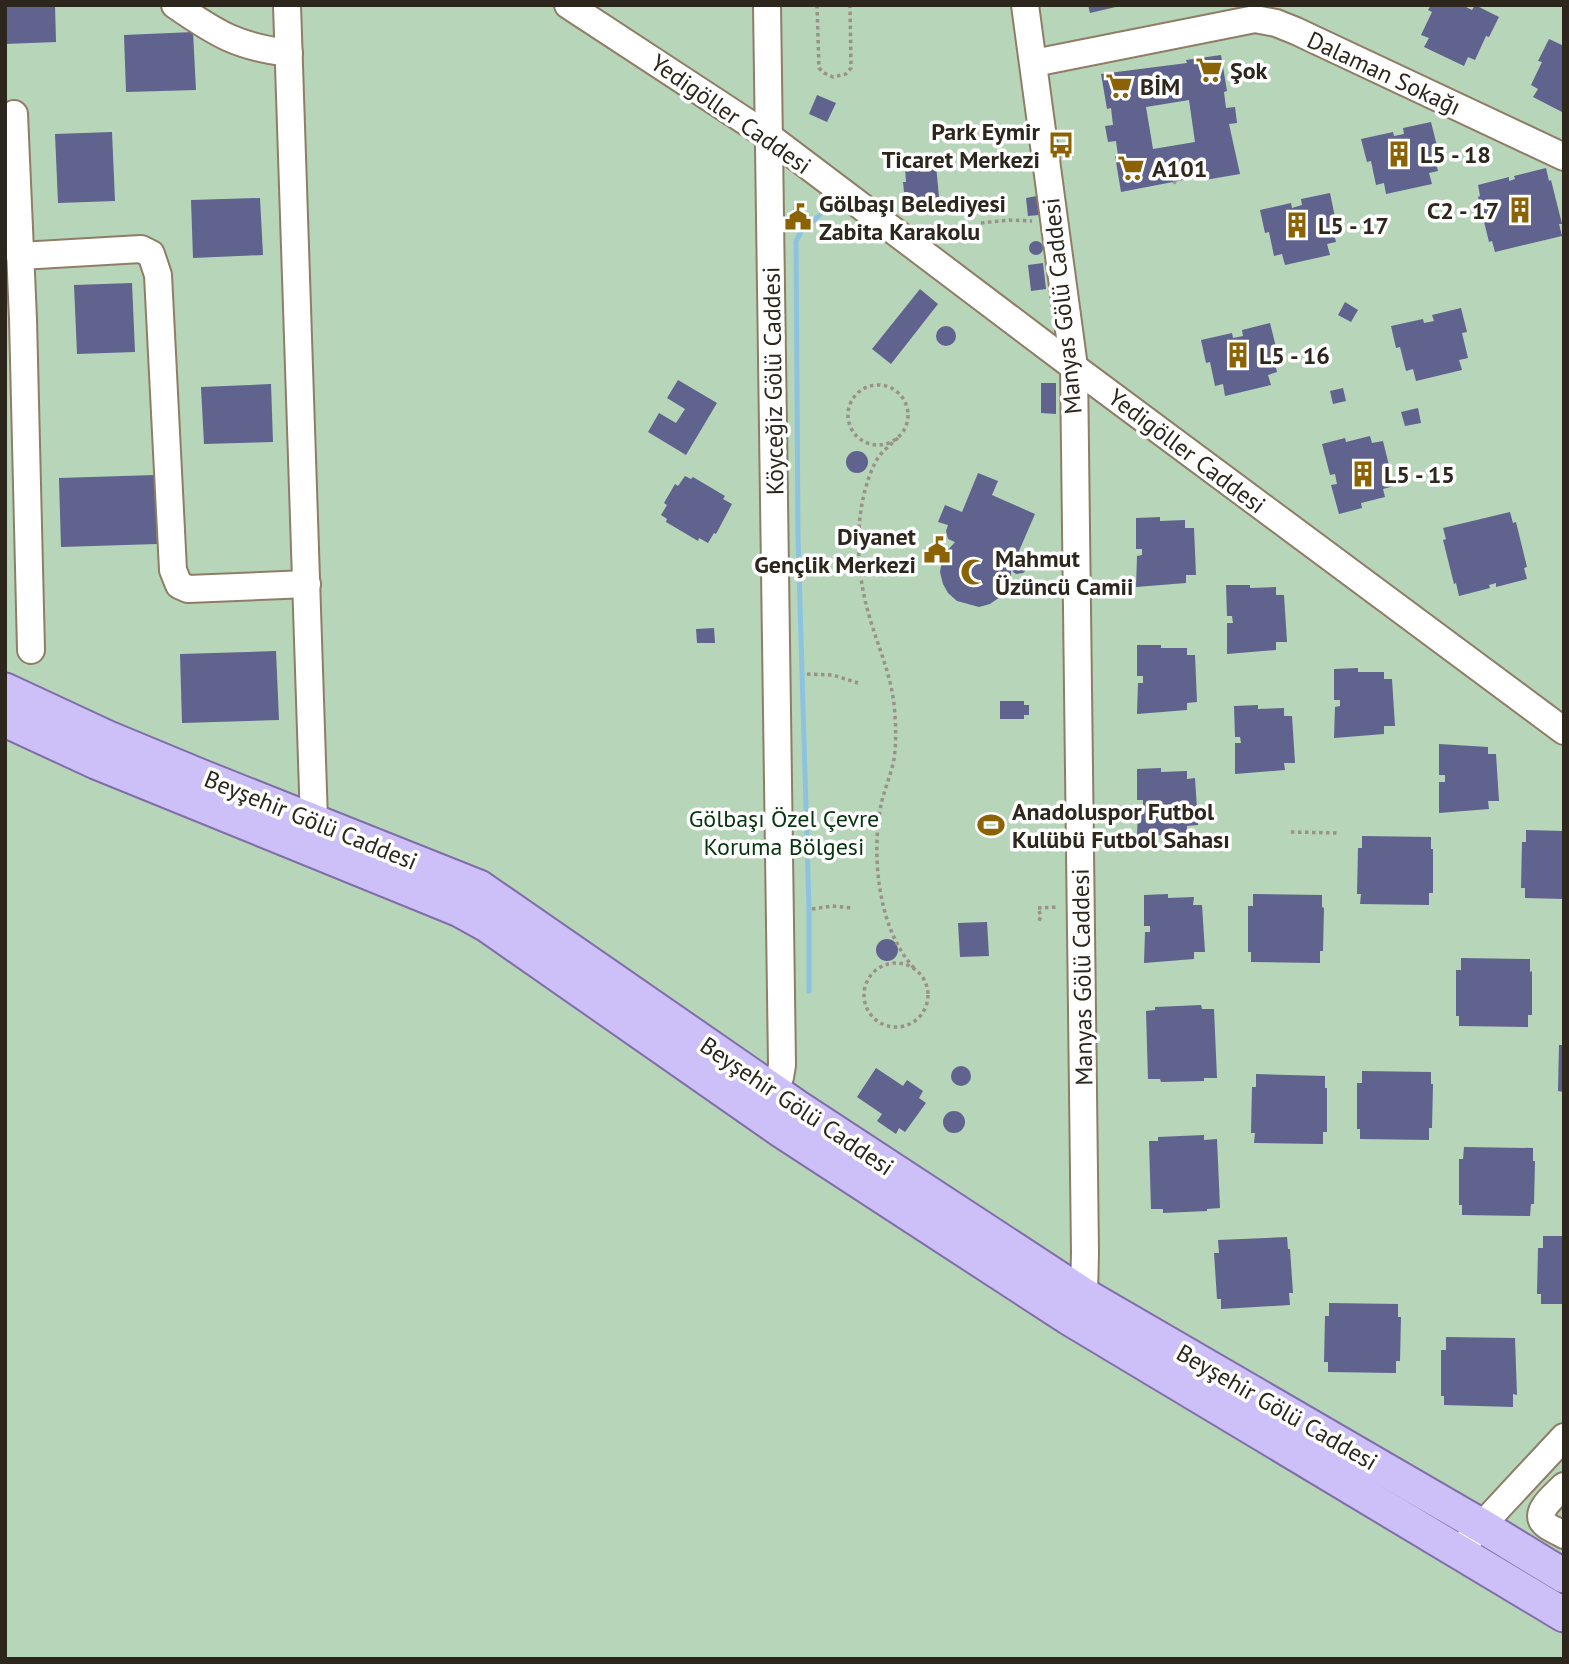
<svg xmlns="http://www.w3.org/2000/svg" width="1569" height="1664" font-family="'PT Sans',sans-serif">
  <rect width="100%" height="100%" fill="#fcf4ea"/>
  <!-- green -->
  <rect fill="#b7d5b9" x="5" y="5" width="1559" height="1654"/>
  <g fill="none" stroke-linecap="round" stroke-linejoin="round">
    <!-- stream -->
    <path stroke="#8dc3df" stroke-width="5" d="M809 991V909L798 536 796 241 801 232 823 212"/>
  </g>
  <!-- building -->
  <g fill="#5f638e" fill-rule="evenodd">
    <path d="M5 5H55L56 42 5 44Z"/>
    <path d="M1088 5H1120V6L1090 13Z"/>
    <path d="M1431 5H1467L1466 7 1472 10 1475 5 1499 17 1489 37 1486 36 1475 60 1468 57 1464 66 1424 47 1429 38 1421 35 1432 12 1428 10Z"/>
    <path d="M193 32 196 90 126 92 124 35Z"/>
    <path d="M1549 39 1564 46V113L1533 97 1538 89 1531 85 1542 62 1538 61Z"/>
    <path d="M1221 55 1227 91 1224 92 1226 108 1235 107 1237 123 1229 124 1240 174 1205 180 1204 176 1121 192 1115 156H1118L1116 141 1108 142 1105 126 1113 125 1111 108 1107 109 1101 74 1187 63 1186 60ZM1189 100 1195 142 1153 149 1146 107Z"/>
    <path d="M817 95 836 103 827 122 809 114Z"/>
    <path d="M1431 122 1437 146 1432 147 1438 171 1429 173 1432 184 1386 194 1384 183 1376 185 1371 161 1367 162 1361 139 1393 132 1394 136 1404 134 1403 128Z"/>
    <path d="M112 132 115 201 58 203 55 134Z"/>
    <path d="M927 162 928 166 936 165 939 197 909 202 908 192H904L903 182H906L905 167Z"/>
    <path d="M1546 168 1549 181 1551 180 1562 224H1559L1562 236 1495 252 1492 241 1489 242 1478 197 1480 196 1478 185 1509 177V181L1515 179 1514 176Z"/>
    <path d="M1330 193 1335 217 1330 218 1336 242 1327 244 1330 255 1285 265 1282 254 1274 256 1269 232 1265 233 1260 210 1291 203 1292 208 1302 205 1301 199Z"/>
    <path d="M1037 196 1039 215 1028 216 1026 198Z"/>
    <path d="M260 198 263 255 193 258 191 200Z"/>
    <path d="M794 204 803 205 802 229 793 228Z"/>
    <circle cx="1036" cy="248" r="7"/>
    <path d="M1043 263 1046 289 1031 291 1028 265Z"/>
    <path d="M132 283 135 352 77 354 74 285Z"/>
    <path d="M920 289 938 304 891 364 872 349Z"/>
    <path d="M1345 302 1358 310 1351 322 1338 315Z"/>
    <path d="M1461 308 1467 332 1462 333 1468 358 1459 360 1462 370 1416 381 1413 369 1406 371 1400 347 1396 348 1391 326 1423 319 1424 323 1434 321 1432 315Z"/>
    <path d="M1270 323 1276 347 1271 348 1277 372 1268 375 1271 385 1225 396 1223 384 1215 386 1210 362 1206 363 1201 340 1232 333 1233 338 1243 336 1242 330Z"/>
    <circle cx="946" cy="336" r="10"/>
    <path d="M678 380 717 403 686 455 648 432 659 413 676 423 685 409 667 398Z"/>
    <path d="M1041 383H1056V414L1041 413Z"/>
    <path d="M271 384 273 442 204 444 201 387Z"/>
    <path d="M1343 388 1346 401 1333 404 1330 391Z"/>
    <path d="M1418 408 1421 423 1405 426 1401 412Z"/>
    <path d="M1370 436 1372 443 1383 441 1394 486 1383 489 1385 497 1361 503 1362 508 1339 514 1331 485 1337 484 1335 474 1330 475 1322 444 1345 438 1346 442Z"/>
    <circle cx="857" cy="462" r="11"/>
    <path d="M978 473 998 481 992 495 1035 514 1019 551 1029 559 1030 566 1023 573 1016 574 1011 570V577L1007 588 1000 597 990 604 979 607 957 601 948 593 943 584 940 572 942 561 947 551 955 542 948 539 946 531 948 525 938 522 945 505 962 512Z"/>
    <path d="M155 475 157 544 61 547 59 478Z"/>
    <path d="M685 476 691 479 693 477 725 496 723 499 732 504 716 534 714 533 708 543 699 538 698 541 666 522 667 519 661 515 667 505 664 503 675 484 678 486Z"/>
    <path d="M1510 512 1513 523 1516 522 1527 567 1524 568 1527 579 1496 587V583L1489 585 1490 588 1459 596 1456 583 1454 584 1443 540 1446 539 1443 528Z"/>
    <path d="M1160 517V521L1185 520V528H1194L1196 575H1186V583L1136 587 1137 556 1142 555V549H1136V518Z"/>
    <path d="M1226 585H1250V588L1276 587V595H1284L1287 642H1276V650L1227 654V623H1233L1232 616H1227Z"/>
    <path d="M714 628 715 643H697L696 629Z"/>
    <path d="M1137 645H1161V648H1187V655H1195L1197 702 1187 703V710L1137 714 1138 683H1143V676H1137Z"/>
    <path d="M276 651 279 720 182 723 180 654Z"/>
    <path d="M1358 668V672H1384V679H1392L1395 726H1384V734L1334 738 1335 707 1340 706V700H1334V669Z"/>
    <path d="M1000 701H1024V705H1029V715H1024V719H1000Z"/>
    <path d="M1258 705V709L1284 708V716H1292L1295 763H1284L1285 770 1235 774V743H1241L1240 737H1235L1234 706Z"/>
    <path d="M1439 744 1488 747V754H1496L1499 801H1488L1489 809 1439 813V782H1445V775H1439Z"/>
    <path d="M1161 768V772L1187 771V779L1195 778 1198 825 1187 826V833L1137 837 1138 806H1143V800H1137V769Z"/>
    <path d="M1526 830 1564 831V899L1525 898V888H1521L1522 842H1526Z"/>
    <path d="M1362 836 1431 837V849H1433V893H1429V905L1360 904 1361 894H1357L1358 848H1362Z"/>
    <path d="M1168 894V898L1194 897 1193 905H1202L1205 952H1194V959L1144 963 1145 932H1150V926H1144V895Z"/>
    <path d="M1253 894 1322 895V907L1324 908 1323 951H1320V963L1251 962V952H1248V906H1253Z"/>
    <path d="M987 922 989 956 960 957 958 923Z"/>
    <circle cx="887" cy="950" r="11"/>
    <path d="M1461 958 1530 959V972L1532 971V1015H1528V1027L1459 1026V1016H1456V970H1461Z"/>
    <path d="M1201 1005 1202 1009H1214L1217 1078H1204V1081L1161 1082 1160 1079H1148L1146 1011 1155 1010V1007Z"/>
    <path d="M1559 1045H1564V1092L1558 1091Z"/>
    <circle cx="961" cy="1076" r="10"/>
    <path d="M876 1068 903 1086 907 1080 923 1091 919 1098 926 1103 905 1132 899 1128 896 1134 877 1121 882 1114 857 1097Z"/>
    <path d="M1362 1071 1431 1072V1084H1433L1432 1128H1429V1140L1360 1139V1129H1357V1083H1362Z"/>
    <path d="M1256 1074 1325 1076V1088H1327V1132H1323V1144L1254 1143 1255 1133H1251L1252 1087H1256Z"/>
    <circle cx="954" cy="1122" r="11"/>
    <path d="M1204 1135V1140L1217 1139 1220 1208 1207 1209V1211L1163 1213V1209H1151L1149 1141H1158V1137Z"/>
    <path d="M1464 1147 1533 1148V1161H1535L1534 1204H1531L1530 1216 1462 1215V1205H1459V1159H1463Z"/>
    <path d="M1543 1236H1564V1304H1541V1294H1537L1538 1248H1543Z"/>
    <path d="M1287 1237 1288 1249H1290L1293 1293H1289L1290 1305 1221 1309V1299H1217L1214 1253H1219L1218 1240Z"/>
    <path d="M1329 1303 1398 1304V1317H1401L1400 1361H1396V1373L1328 1372V1362H1324L1325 1316H1329Z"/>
    <path d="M1446 1337 1515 1338 1517 1395 1513 1394V1407L1444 1405V1396H1441V1350H1446Z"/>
  </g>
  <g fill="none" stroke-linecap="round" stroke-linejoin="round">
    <!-- minor casing -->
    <g stroke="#8f7d66" stroke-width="30">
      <g id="minor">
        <path d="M175 5C217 34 238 47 289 53"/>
        <path d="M287 5 314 821"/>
        <path d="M568 5 771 138 1074 367 1564 731"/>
        <path d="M767 5 782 1065 780 1077 773 1090"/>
        <path d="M1025 5 1074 367 1085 1253 1084 1295 1076 1307"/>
        <path d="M1034 63 1255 19 1276 23 1296 31 1564 157"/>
        <path d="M14 114 23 319 31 650"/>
        <path d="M20 256 141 249 151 254 158 275 173 570 179 585 188 589 307 584"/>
        <path d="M1564 1486C1556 1494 1533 1512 1544 1523 1548 1528 1558 1531 1564 1535"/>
        <path d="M1470 1538 1564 1437"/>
      </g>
    </g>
    <!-- major casing -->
    <g stroke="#806ea8" stroke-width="37">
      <g id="major">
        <path d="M5 690 106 737 205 778 479 887 797 1107 1084 1295 1482 1526 1564 1576"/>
        <path d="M5 720 96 762 460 910 487 925 782 1131 1069 1318 1564 1615"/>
      </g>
    </g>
    <!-- path -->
    <g stroke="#999288" stroke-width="3.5" stroke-dasharray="3.5 3.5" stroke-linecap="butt">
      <path d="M817 5 819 68 824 73 833 77 846 74 851 68 850 5"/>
      <path d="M1173 181 1176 183"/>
      <path d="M981 223 1009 220 1032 221"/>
      <circle cx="878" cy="415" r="30"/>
      <path d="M898 438C890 445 881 452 876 461 854 504 855 563 867 608 877 647 893 675 895 716 896 731 896 745 894 759 891 775 884 790 881 805 871 856 878 929 914 968"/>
      <path d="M807 674 833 675 858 683"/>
      <path d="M1291 832 1338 833"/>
      <path d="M1038 908 1059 907"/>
      <path d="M812 909 832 906 853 908"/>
      <path d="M1039 911 1041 916 1039 921"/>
      <circle cx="896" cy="995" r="32"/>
    </g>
    <!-- minor -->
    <use href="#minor" stroke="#fff" stroke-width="26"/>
    <!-- major -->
    <use href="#major" stroke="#cdbff8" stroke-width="33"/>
  </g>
  <!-- icons -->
  <defs>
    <g id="supermarket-bare" transform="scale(2.1)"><path d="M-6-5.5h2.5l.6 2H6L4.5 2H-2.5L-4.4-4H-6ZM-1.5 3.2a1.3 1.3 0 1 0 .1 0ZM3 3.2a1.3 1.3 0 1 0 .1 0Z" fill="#8b6304" stroke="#fff" stroke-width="2.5" paint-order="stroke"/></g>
    <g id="bus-bare" transform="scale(2.1)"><path d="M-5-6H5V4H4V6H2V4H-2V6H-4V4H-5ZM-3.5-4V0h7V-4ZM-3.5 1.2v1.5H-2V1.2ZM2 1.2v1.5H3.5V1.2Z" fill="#8b6304" stroke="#fff" stroke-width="2.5" paint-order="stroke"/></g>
    <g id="building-bare" transform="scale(2.1)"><path d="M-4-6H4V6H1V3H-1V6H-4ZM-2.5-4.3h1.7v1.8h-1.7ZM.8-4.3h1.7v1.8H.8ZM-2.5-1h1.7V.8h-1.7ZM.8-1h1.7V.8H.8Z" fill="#8b6304" stroke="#fff" stroke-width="2.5" paint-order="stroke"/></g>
    <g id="civic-bare" transform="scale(2.1)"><path d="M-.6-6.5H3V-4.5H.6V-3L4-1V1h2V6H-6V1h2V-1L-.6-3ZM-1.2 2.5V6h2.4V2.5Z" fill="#8b6304" stroke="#fff" stroke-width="2.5" paint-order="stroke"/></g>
    <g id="mosque-bare" transform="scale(2.1)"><path d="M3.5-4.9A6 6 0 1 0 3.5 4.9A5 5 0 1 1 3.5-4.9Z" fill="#8b6304" stroke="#fff" stroke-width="2.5" paint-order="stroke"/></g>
    <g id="stadium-bare" transform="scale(2.1)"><path d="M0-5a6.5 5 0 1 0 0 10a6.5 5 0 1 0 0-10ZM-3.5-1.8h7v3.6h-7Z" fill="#8b6304" stroke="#fff" stroke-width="2.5" paint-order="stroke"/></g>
  </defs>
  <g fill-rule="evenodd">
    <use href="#supermarket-bare" x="1209" y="70"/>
    <use href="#supermarket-bare" x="1119" y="86"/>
    <use href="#bus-bare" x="1061" y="145"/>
    <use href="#building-bare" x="1399" y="154"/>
    <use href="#supermarket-bare" x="1131" y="168"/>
    <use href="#building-bare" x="1520" y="210"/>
    <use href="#civic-bare" x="798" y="217"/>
    <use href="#building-bare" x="1297" y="225"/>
    <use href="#building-bare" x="1238" y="355"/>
    <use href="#building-bare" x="1363" y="474"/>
    <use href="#civic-bare" x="937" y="550"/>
    <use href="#mosque-bare" x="974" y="572"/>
    <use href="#stadium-bare" x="991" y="825"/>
  </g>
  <g text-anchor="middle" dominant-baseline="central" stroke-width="7" stroke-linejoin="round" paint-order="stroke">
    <!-- poi labels -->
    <g font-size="24" font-weight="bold" fill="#2d261d" stroke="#fff" text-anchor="start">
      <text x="1230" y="70">Şok</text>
      <text x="1140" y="86">BİM</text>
      <text x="1040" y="131" text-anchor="end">Park Eymir<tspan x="1040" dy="28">Ticaret Merkezi</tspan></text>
      <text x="1420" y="154">L5 - 18</text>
      <text x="1152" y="168">A101</text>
      <text x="819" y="203">Gölbaşı Belediyesi<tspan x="819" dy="28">Zabita Karakolu</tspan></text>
      <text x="1499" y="210" text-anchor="end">C2 - 17</text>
      <text x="1318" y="225">L5 - 17</text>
      <text x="1259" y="355">L5 - 16</text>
      <text x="1384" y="474">L5 - 15</text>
      <text x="916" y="536" text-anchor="end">Diyanet<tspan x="916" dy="28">Gençlik Merkezi</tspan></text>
      <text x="995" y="558">Mahmut<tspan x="995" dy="28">Üzüncü Camii</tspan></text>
      <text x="1012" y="811">Anadoluspor Futbol<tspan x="1012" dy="28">Kulübü Futbol Sahası</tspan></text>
    </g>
    <!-- street labels -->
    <g font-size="24" fill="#2d261d" stroke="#fff">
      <text transform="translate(1384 73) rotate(25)">Dalaman Sokağı</text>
      <text transform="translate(731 114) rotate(35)">Yedigöller Caddesi</text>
      <text transform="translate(1062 306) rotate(-96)">Manyas Gölü Caddesi</text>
      <text transform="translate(773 381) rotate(-91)">Köyceğiz Gölü Caddesi</text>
      <text transform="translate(1187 451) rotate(37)">Yedigöller Caddesi</text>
      <text transform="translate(311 820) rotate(22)">Beyşehir Gölü Caddesi</text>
      <text transform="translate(1082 977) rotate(-91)">Manyas Gölü Caddesi</text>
      <text transform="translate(797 1106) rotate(34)">Beyşehir Gölü Caddesi</text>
      <text transform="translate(1277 1407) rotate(30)">Beyşehir Gölü Caddesi</text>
    </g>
    <!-- park labels -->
    <g font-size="24" fill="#06340f" stroke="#fff">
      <text x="784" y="818">Gölbaşı Özel Çevre<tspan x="784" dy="28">Koruma Bölgesi</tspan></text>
    </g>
  </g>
  <!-- border -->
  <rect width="1569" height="1664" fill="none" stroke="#2d261d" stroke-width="14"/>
</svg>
